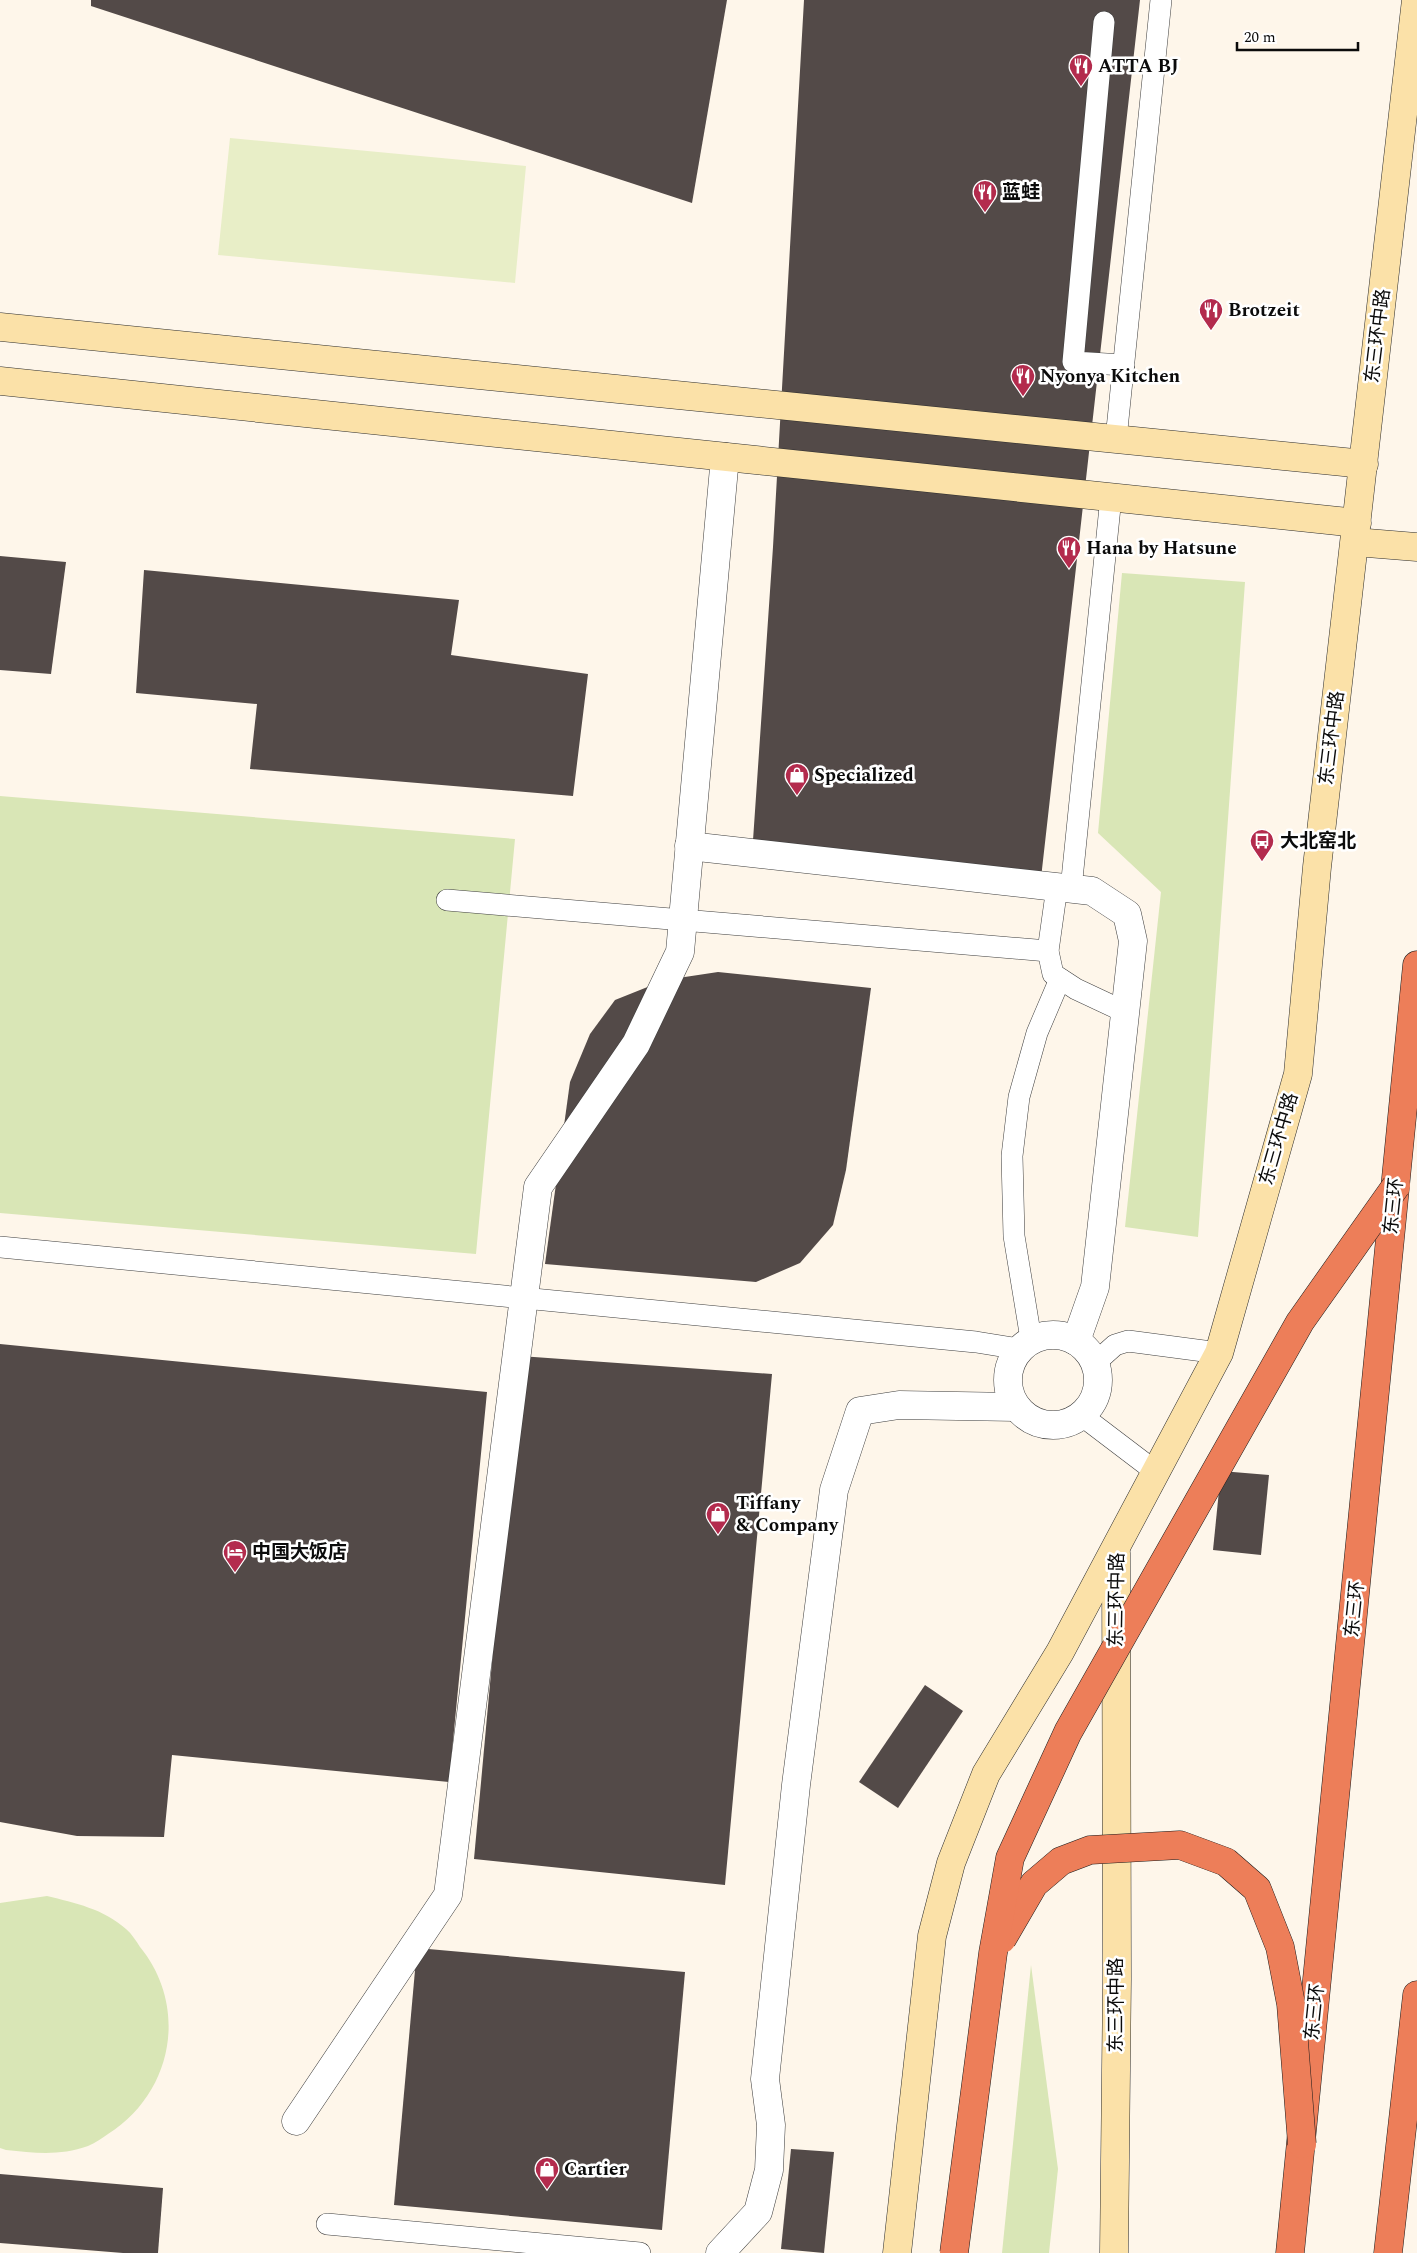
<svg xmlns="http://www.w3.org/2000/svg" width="1417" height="2253" font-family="Spectral,'Noto Sans SC',serif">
  <rect width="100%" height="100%" fill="#fef6ea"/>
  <!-- green -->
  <g fill="#d9e6b6">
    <path d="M1122 573 1245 582 1198 1237 1125 1227 1161 892 1098 833Z"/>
    <path d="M0 796 515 839 476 1254 0 1213Z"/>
    <path d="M47 1896C75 1903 104 1909 126 1929 132 1934 136 1941 140 1947 189 2007 173 2093 108 2134 102 2138 95 2143 88 2146 60 2156 35 2153 6 2150L0 2148V1903Z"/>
    <path d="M1031 1965 1058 2169 1049 2253H1002Z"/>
  </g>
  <!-- pitch -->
  <path fill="#e8eec7" d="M230 138 526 166 515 283 218 255Z"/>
  <!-- building -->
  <g fill="#534a48">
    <path d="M91 0H727L692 203 91 6Z"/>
    <path d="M804 0H1140L1040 887 752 855 773 547Z"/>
    <path d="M0 556 66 562 51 674 0 670Z"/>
    <path d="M144 570 459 600 451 655 588 674 573 796 250 769 257 704 136 693Z"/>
    <path d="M718 972 871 988 846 1170 833 1225 800 1263 756 1282 545 1264 570 1082 590 1034 615 1000 665 980Z"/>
    <path d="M0 1344 487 1392 449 1782 172 1755 164 1837 77 1836 0 1822Z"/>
    <path d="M520 1356 772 1374 725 1885 474 1859Z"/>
    <path d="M1221 1471 1269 1475 1261 1555 1213 1550Z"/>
    <path d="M925 1685 963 1711 898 1808 859 1782Z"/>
    <path d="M417 1948 685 1972 662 2230 394 2205Z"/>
    <path d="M791 2149 834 2152 824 2253 781 2249Z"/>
    <path d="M0 2174 163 2188 158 2253H123L0 2243Z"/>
  </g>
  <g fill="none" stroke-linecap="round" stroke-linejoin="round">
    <!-- lane casing -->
    <g stroke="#3e3e3e" stroke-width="22">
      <g id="lane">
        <path d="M1104 22 1073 362 1124 365"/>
        <path d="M1116 439 1161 0"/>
        <path d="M1057 887 1048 951 1053 974 1076 989 1125 1012"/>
        <path d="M1071 889 1111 497"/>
        <path d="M447 900 1048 951"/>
        <path d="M0 1247 976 1342 1019 1349"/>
        <path d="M1031 1339 1014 1236 1012 1156 1019 1097 1037 1033 1060 979"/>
        <path d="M1095 1363 1115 1345 1128 1341 1219 1353"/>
        <path d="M1081 1415 1156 1472"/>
        <path d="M327 2224 640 2253"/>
      </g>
    </g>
    <!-- street casing -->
    <g stroke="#3e3e3e" stroke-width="29">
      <g id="street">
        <path d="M689 846 1092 891 1127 914 1133 941 1095 1287 1076 1341"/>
        <circle cx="1053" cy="1380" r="45"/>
        <path d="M296 2121 448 1895 538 1187 636 1044 680 952 725 457"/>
        <path d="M720 2253 758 2212 769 2170 771 2125 765 2079 796 1785 834 1490 860 1411 899 1405 1016 1407"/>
      </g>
    </g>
    <!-- secondary casing -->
    <g stroke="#2d2d2d" stroke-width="29">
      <g id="secondary">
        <path d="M0 327 1364 464"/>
        <path d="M0 381 1357 523"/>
        <path d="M1355 542 1417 547"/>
        <path d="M897 2253 932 1936 951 1863 986 1774 1060 1652 1219 1353 1298 1074 1317 867 1416 0"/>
        <path d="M1114 2253 1117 1979 1116 1553"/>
      </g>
    </g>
    <!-- highway casing -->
    <g stroke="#1c1c1c" stroke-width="29">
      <g id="highway">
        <path d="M1290 2253 1417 965"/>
        <path d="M1388 2253 1417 1995"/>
      </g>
    </g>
    <!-- lane -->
    <use href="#lane" stroke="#fff" stroke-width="21"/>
    <!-- street -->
    <use href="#street" stroke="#fff" stroke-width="28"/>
    <!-- secondary -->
    <use href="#secondary" stroke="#fbe1a8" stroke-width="28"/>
    <!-- highway -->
    <use href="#highway" stroke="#ed7e59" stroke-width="28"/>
    <!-- highway-bridge casing -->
    <g stroke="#1c1c1c" stroke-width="29" stroke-linecap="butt">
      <g id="highway-bridge">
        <path d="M1002 1939 1034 1884 1061 1861 1090 1850 1180 1845 1226 1862 1257 1889 1280 1947 1291 2004 1302 2144"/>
        <path d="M954 2253 993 1953 1010 1858 1068 1732 1300 1322 1396 1186"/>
      </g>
    </g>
    <!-- highway-bridge -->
    <use href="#highway-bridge" stroke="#ed7e59" stroke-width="28"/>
  </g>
  <!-- icons -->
  <defs>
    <g id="restaurant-pin" transform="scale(1.25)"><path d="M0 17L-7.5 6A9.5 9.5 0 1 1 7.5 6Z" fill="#b32b4d" stroke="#fff"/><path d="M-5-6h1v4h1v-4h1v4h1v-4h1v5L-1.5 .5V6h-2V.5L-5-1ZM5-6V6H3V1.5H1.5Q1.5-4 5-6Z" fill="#fff"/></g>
    <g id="shop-pin" transform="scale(1.25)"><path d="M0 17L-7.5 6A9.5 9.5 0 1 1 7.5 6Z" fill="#b32b4d" stroke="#fff"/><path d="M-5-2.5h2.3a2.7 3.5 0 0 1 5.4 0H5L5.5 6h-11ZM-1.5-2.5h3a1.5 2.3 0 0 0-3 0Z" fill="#fff"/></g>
    <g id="bus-pin" transform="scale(1.25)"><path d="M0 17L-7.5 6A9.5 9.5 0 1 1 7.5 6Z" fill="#b32b4d" stroke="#fff"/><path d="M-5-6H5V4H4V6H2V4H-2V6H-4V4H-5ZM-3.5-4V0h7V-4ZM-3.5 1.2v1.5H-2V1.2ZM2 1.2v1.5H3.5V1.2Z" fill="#fff"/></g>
    <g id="hotel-pin" transform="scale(1.25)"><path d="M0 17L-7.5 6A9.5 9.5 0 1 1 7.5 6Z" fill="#b32b4d" stroke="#fff"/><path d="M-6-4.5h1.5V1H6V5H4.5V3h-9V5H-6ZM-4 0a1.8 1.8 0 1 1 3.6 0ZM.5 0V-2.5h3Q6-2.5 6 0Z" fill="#fff"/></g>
  </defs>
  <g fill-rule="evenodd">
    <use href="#restaurant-pin" x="1081" y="66"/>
    <use href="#restaurant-pin" x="985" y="192"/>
    <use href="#restaurant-pin" x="1211" y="310"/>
    <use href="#restaurant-pin" x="1023" y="376"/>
    <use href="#restaurant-pin" x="1069" y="548"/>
    <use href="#shop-pin" x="797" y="775"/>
    <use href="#bus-pin" x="1262" y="841"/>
    <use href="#shop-pin" x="718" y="1514"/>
    <use href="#hotel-pin" x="235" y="1552"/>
    <use href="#shop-pin" x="547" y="2169"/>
  </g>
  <g text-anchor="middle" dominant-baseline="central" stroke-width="5" stroke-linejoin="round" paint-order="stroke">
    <!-- poi labels -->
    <g font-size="19" font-weight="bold" fill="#0b0b0b" stroke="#fff" text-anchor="start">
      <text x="1098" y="66">ATTA BJ</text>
      <text x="1002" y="192">蓝蛙</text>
      <text x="1228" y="310">Brotzeit</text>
      <text x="1040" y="376">Nyonya Kitchen</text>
      <text x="1086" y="548">Hana by Hatsune</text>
      <text x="814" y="775">Specialized</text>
      <text x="1280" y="841">大北窑北</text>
      <text x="736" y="1503">Tiffany<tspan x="736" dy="22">&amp; Company</tspan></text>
      <text x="252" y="1552">中国大饭店</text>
      <text x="564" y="2169">Cartier</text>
    </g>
    <!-- street labels -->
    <g font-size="19" fill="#0b0b0b" stroke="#fff">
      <text transform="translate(1378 336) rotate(-83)">东三环中路</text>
      <text transform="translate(1332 738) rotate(-83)">东三环中路</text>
      <text transform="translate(1279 1139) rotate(-74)">东三环中路</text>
      <text transform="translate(1394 1206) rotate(-84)">东三环</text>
      <text transform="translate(1117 1600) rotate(-89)">东三环中路</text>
      <text transform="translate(1355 1609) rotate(-84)">东三环</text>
      <text transform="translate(1116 2005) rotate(-90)">东三环中路</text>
      <text transform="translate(1315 2012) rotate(-84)">东三环</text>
    </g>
  </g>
  <!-- scale -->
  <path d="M1237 42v8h121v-8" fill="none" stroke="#0b0b0b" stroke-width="2.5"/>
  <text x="1244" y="42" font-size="15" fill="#0b0b0b" stroke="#ffffff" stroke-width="4" paint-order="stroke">20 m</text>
</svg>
